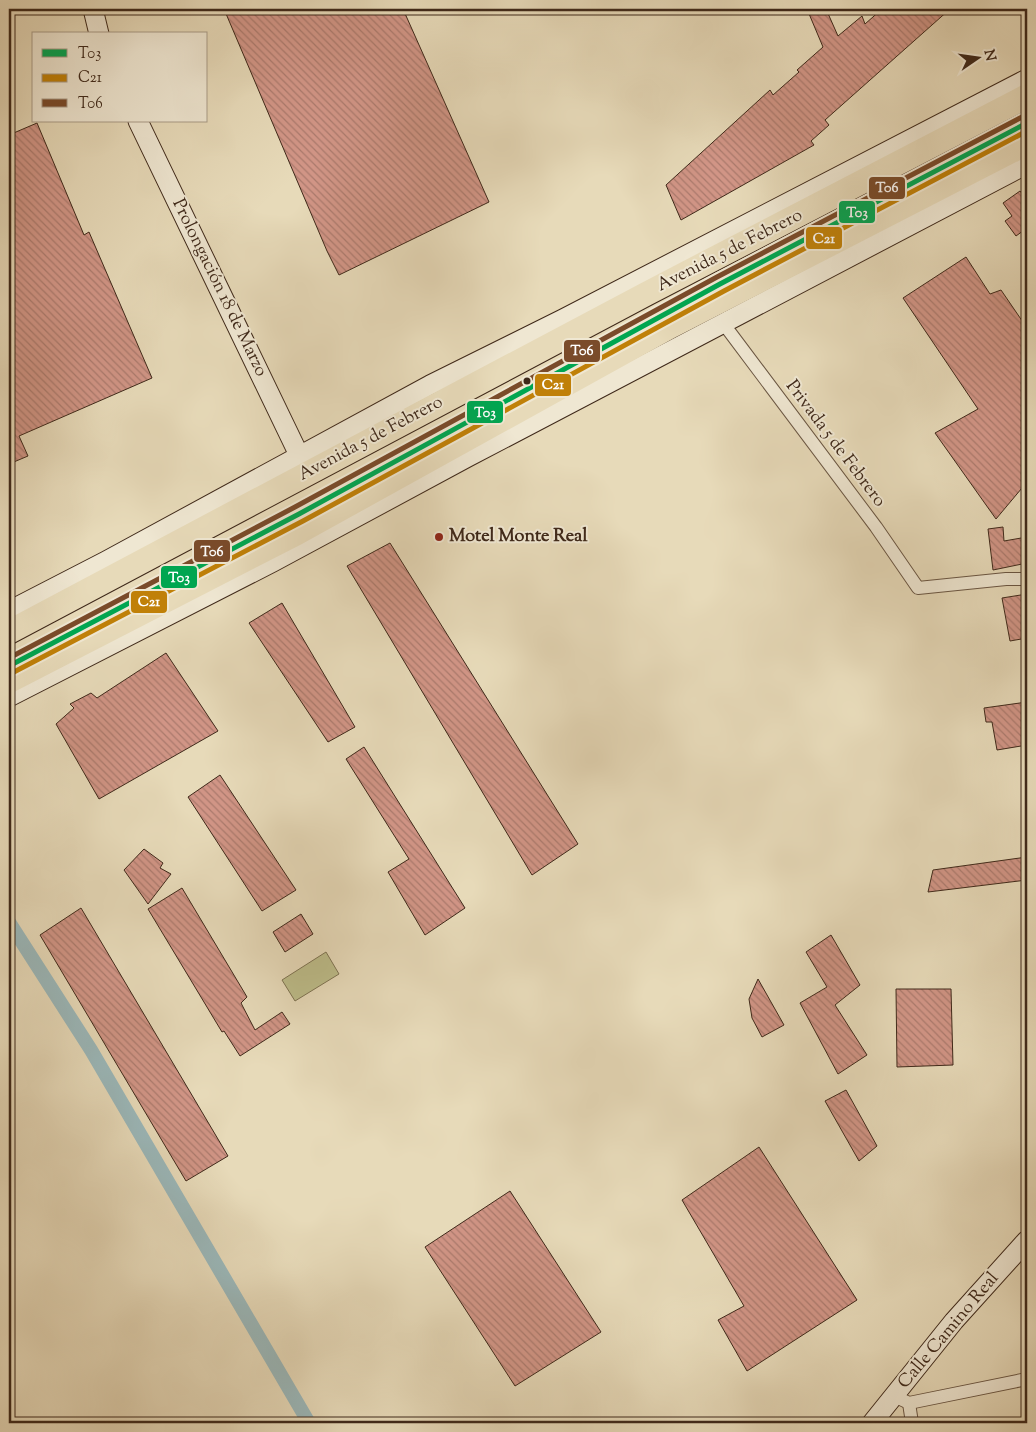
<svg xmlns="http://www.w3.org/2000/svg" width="1036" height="1432" font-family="'Sorts Mill Goudy',serif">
  <defs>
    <pattern id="building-back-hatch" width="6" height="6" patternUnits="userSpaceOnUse" patternTransform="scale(1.25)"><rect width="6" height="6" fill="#d19586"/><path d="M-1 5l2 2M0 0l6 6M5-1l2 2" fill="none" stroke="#ab7a6d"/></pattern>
  </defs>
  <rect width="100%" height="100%" fill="#e7dab9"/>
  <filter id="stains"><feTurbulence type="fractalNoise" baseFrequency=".004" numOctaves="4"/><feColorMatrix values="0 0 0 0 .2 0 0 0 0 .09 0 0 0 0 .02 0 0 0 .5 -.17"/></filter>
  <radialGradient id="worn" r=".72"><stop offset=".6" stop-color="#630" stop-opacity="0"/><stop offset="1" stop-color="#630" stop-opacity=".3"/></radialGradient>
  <!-- grass -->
  <path fill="#bdbd8a" stroke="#7e7352" d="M326 952 339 974 295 1001 282 980Z"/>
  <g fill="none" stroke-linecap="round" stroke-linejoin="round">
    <!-- canal -->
    <path stroke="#9bb8ba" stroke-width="14" d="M9 922 91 1050 309 1423"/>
  </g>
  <!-- building -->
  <g fill="url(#building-back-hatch)" stroke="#3f291a">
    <path d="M224 9H403L489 202 339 275 327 251Z"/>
    <path d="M807 9H826L838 36 862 16 865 24 882 9H950L825 120 829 125 811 141 814 145 681 220 666 185 770 90 773 95 799 72 797 70 823 47Z"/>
    <path d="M37 123 84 235 89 232 152 378 19 436 28 456 9 464V135Z"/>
    <path d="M1020 191 1027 200V228L1016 236 1005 221 1012 216 1003 203Z"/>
    <path d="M966 257 990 294 1001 290 1027 328V482L996 519 935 433 978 409 903 298Z"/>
    <path d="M1003 527 1004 541 1027 537V563L993 570 988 529Z"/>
    <path d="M390 543 578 844 532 875 347 566Z"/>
    <path d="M1027 594V638L1010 641 1002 598Z"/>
    <path d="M282 603 355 727 328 742 249 623Z"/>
    <path d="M166 653 218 731 99 799 56 724 74 708 70 704 91 693 97 698Z"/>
    <path d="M1027 702V745L997 750 992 722H986L984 708Z"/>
    <path d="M364 747 465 908 425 935 388 872 409 859 346 759Z"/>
    <path d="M220 775 296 890 262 911 188 797Z"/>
    <path d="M144 849 163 863 160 868 171 874 148 904 124 870Z"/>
    <path d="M1027 857V880L928 892 933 870Z"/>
    <path d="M182 888 247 997 241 1003 255 1030 282 1012 290 1024 240 1056 224 1031 222 1032 148 909Z"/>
    <path d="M81 908 228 1156 186 1181 40 935Z"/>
    <path d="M301 914 313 934 285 952 273 932Z"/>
    <path d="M831 935 860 985 835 1005 867 1055 838 1074 800 1003 827 987 806 952Z"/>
    <path d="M758 979 784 1025 762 1037 752 1018 749 999Z"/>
    <path d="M896 989H951L953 1065 897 1067Z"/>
    <path d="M846 1090 877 1146 859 1161 825 1101Z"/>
    <path d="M759 1147 857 1300 747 1371 718 1320 744 1306 682 1200Z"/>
    <path d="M510 1191 601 1332 515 1386 425 1247Z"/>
  </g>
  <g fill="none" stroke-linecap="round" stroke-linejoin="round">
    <!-- street casing -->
    <g stroke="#695542" stroke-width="14">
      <g id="street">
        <path d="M723 323 876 527 918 588 1006 579H1027"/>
        <path d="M894 1396 909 1403 1027 1379"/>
        <path d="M909 1403 912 1423"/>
      </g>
    </g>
    <!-- secondary casing -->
    <g stroke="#3f291a" stroke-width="21">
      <g id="secondary">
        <path d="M93 9 99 34"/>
        <path d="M138 121 299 455"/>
        <path d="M9 611 106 561 430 385 563 319 1027 79"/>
        <path d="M9 697 273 562 468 457 1027 164"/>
        <path d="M872 1423 954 1321 1027 1240"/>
      </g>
    </g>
    <!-- highway casing -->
    <g stroke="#3f291a" stroke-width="26">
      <g id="highway">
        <path d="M9 632 646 294 1027 96"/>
        <path d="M9 681 297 533 671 326 1027 143"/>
      </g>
    </g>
    <!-- street -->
    <use href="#street" stroke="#efe7d2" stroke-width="12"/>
    <!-- secondary -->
    <use href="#secondary" stroke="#efe7d2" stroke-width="19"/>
    <!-- highway -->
    <use href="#highway" stroke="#e7dab9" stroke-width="24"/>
    <!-- bus-1 casing -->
    <g stroke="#efe7d2" stroke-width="9">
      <path id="bus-1" d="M9 666 299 514 720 284 1027 123"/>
    </g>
    <!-- bus-2 casing -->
    <g stroke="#efe7d2" stroke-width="9">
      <path id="bus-2" d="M12 673 303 521 724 291 1027 131"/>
    </g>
    <!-- bus-3 casing -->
    <g stroke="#efe7d2" stroke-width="9">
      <path id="bus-3" d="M9 658 295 507 717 277 1024 116"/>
    </g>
    <!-- bus-1 -->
    <use href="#bus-1" stroke="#00a651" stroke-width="5"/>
    <!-- bus-2 -->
    <use href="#bus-2" stroke="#c08008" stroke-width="5"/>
    <!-- bus-3 -->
    <use href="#bus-3" stroke="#7a4b2a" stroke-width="5"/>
  </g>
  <!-- markers -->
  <circle fill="#3f291a" stroke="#efe7d2" stroke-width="2" cx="527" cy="381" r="4.5"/>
  <circle fill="#8f2418" stroke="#efe7d2" stroke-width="2" cx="439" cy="537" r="5"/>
  <g text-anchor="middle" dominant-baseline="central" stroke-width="4" stroke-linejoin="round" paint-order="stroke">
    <!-- street labels -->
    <g font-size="18" fill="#3f291a" stroke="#efe7d2">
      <text transform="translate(730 251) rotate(-27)">Avenida 5 de Febrero</text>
      <text transform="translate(219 288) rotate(64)">Prolongación 18 de Marzo</text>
      <text transform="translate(371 439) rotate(-28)">Avenida 5 de Febrero</text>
      <text transform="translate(835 444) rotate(53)">Privada 5 de Febrero</text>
      <text transform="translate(949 1331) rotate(-50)">Calle Camino Real</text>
    </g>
    <!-- poi labels -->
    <g font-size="18" font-weight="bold" fill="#3f291a" stroke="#efe7d2" text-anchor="start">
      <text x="449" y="537">Motel Monte Real</text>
    </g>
  </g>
  <g stroke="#efe7d2" stroke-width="2">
    <rect x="868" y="176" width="38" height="24" rx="5" fill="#7a4b2a"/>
    <rect x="838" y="200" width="38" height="24" rx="5" fill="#00a651"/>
    <rect x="805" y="226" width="38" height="24" rx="5" fill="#c08008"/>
    <rect x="563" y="339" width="38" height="24" rx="5" fill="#7a4b2a"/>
    <rect x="534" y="373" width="38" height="24" rx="5" fill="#c08008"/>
    <rect x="466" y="400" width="38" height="24" rx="5" fill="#00a651"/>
    <rect x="193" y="539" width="38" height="24" rx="5" fill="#7a4b2a"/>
    <rect x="160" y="565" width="38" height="24" rx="5" fill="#00a651"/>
    <rect x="130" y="590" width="38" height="24" rx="5" fill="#c08008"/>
  </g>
  <g font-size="14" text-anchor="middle" font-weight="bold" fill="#fff">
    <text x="887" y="192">T06</text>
    <text x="857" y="217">T03</text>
    <text x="824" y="243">C21</text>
    <text x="582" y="355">T06</text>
    <text x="553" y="389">C21</text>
    <text x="485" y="417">T03</text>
    <text x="212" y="556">T06</text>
    <text x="179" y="582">T03</text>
    <text x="149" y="606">C21</text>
  </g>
  <!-- margin -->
  <rect width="1036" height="1432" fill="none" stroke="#e7dab9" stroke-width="30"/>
  <rect x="10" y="10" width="1016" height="1412" fill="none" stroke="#3f291a" stroke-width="2.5"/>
  <rect x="15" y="15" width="1006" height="1402" fill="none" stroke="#3f291a"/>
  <!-- legend -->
  <rect x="32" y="32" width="175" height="90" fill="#efe7d2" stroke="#a99b88"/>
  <rect x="42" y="49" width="25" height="8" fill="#00a651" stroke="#a99b88"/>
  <text x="78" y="58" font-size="15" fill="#3f291a">T03</text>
  <rect x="42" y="74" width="25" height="8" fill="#c08008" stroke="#a99b88"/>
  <text x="78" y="82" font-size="15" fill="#3f291a">C21</text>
  <rect x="42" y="99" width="25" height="8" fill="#7a4b2a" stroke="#a99b88"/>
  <text x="78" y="108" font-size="15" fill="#3f291a">T06</text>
  <!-- north arrow -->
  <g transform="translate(978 58) rotate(77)" stroke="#efe7d2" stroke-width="4" paint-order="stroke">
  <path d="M0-4L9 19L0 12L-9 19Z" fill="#3f291a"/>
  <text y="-8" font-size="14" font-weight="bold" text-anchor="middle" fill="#3f291a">N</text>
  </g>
  <rect width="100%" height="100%" filter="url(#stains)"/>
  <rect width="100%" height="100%" fill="url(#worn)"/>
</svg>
